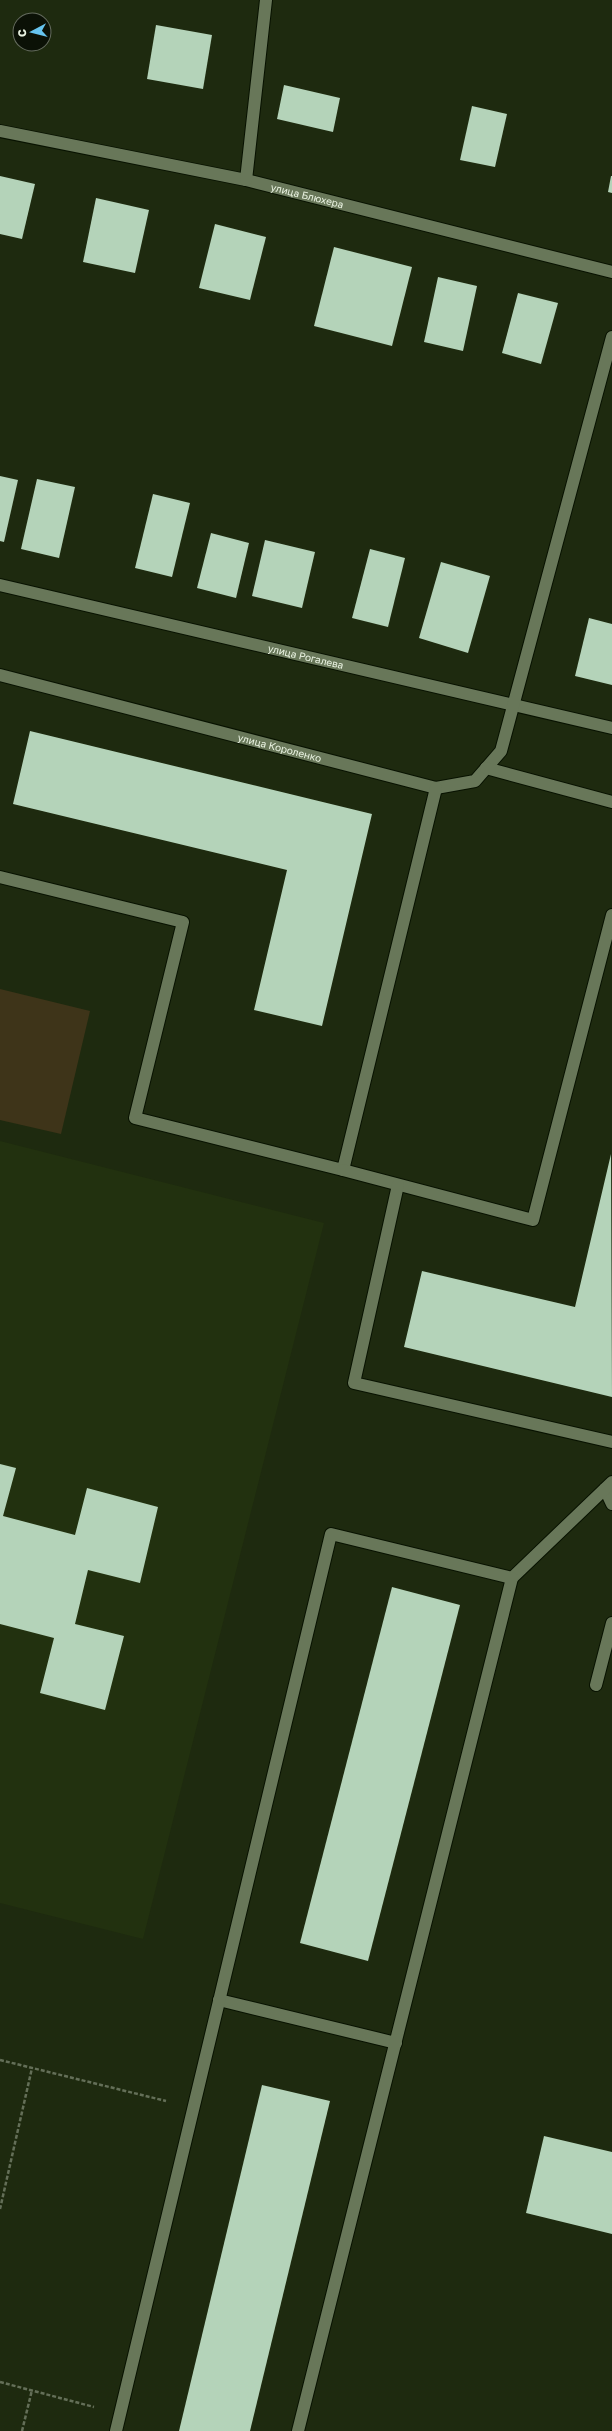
<svg xmlns="http://www.w3.org/2000/svg" width="612" height="2431" font-family="'Golos Text',sans-serif">
  <rect width="100%" height="100%" fill="#1e2a0f"/>
  <!-- built -->
  <path fill="#22310f" d="M0 1141 324 1223 143 1939 0 1903Z"/>
  <!-- green -->
  <path fill="#3e3419" d="M0 989 90 1011 61 1134 0 1120Z"/>
  <!-- building -->
  <g fill="#b4d3b9">
    <path d="M156 25 212 35 203 89 147 79Z"/>
    <path d="M284 85 340 98 333 132 277 119Z"/>
    <path d="M472 106 507 114 495 167 460 160Z"/>
    <path d="M0 176 35 184 22 239 0 234Z"/>
    <path d="M611 176H612V193L608 192Z"/>
    <path d="M96 198 149 210 135 273 83 262Z"/>
    <path d="M215 224 266 237 250 300 199 288Z"/>
    <path d="M334 247 412 267 392 346 314 326Z"/>
    <path d="M438 277 477 286 463 351 424 342Z"/>
    <path d="M518 293 558 303 541 364 502 353Z"/>
    <path d="M0 476 18 480 4 542 0 541Z"/>
    <path d="M37 479 75 487 59 558 21 549Z"/>
    <path d="M153 494 190 503 172 577 135 568Z"/>
    <path d="M211 533 249 543 236 598 197 588Z"/>
    <path d="M265 540 315 552 302 608 252 596Z"/>
    <path d="M370 549 405 558 388 627 352 618Z"/>
    <path d="M441 562 490 576 468 653 419 638Z"/>
    <path d="M589 618 612 624V685L575 676Z"/>
    <path d="M30 731 372 814 322 1026 254 1010 287 870 13 804Z"/>
    <path d="M611 1154 612 1397 404 1347 422 1271 575 1307Z"/>
    <path d="M0 1464 16 1468 3 1516 75 1535 87 1488 158 1507 140 1583 88 1570 75 1624 124 1636 105 1710 40 1693 54 1638 0 1624Z"/>
    <path d="M392 1587 460 1605 368 1961 300 1943Z"/>
    <path d="M262 2085 330 2101 250 2431H179Z"/>
    <path d="M544 2136 612 2152V2234L526 2213Z"/>
  </g>
  <g fill="none" stroke-linecap="round" stroke-linejoin="round">
    <!-- minor casing -->
    <g stroke="#081200" stroke-width="14">
      <g id="minor">
        <path id="s1" d="M0 131 246 180 612 272"/>
        <path d="M246 180 266 0"/>
        <path id="s2" d="M0 585 612 728"/>
        <path id="s3" d="M0 675 436 788 475 781 501 751 612 337"/>
        <path d="M486 768 612 802"/>
        <path d="M0 877 183 922 135 1118 343 1170 436 788"/>
        <path d="M343 1170 533 1220 612 915"/>
        <path d="M398 1185 354 1383 612 1442"/>
        <path d="M605 1489 612 1504"/>
        <path d="M512 1578 612 1482"/>
        <path d="M596 1685 612 1623"/>
        <path d="M219 2000 396 2043"/>
        <path d="M116 2431 331 1534 512 1578 298 2431"/>
      </g>
    </g>
    <!-- path -->
    <g stroke="#646f58" stroke-width="2.5" stroke-dasharray="4 2" stroke-linecap="butt">
      <path d="M0 2060 166 2101"/>
      <path d="M0 2209 32 2068"/>
      <path d="M0 2382 94 2407"/>
      <path d="M22 2431 32 2390"/>
    </g>
    <!-- minor -->
    <use href="#minor" stroke="#687759" stroke-width="12"/>
  </g>
  <g text-anchor="middle" dominant-baseline="central" stroke-width="4" stroke-linejoin="round" paint-order="stroke">
    <!-- street labels -->
    <g font-size="10" fill="#eaf3e2" stroke="#0b1106">
      <text stroke="none"><textPath href="#s1" startOffset="314">улица Блюхера</textPath></text>
      <text stroke="none"><textPath href="#s2" startOffset="314">улица Рогалева</textPath></text>
      <text stroke="none"><textPath href="#s3" startOffset="289">улица Короленко</textPath></text>
    </g>
  </g>
  <!-- north arrow -->
  <g transform="translate(32 32) rotate(263)"><circle r="19" fill="#0b1106" stroke="#646b5e"/>
  <path d="M0-3L7 15L0 10L-7 15Z" fill="#66c4ef"/>
  <text y="-6" font-size="11" font-weight="bold" text-anchor="middle" fill="#eaf3e2">С</text>
  </g>
</svg>
